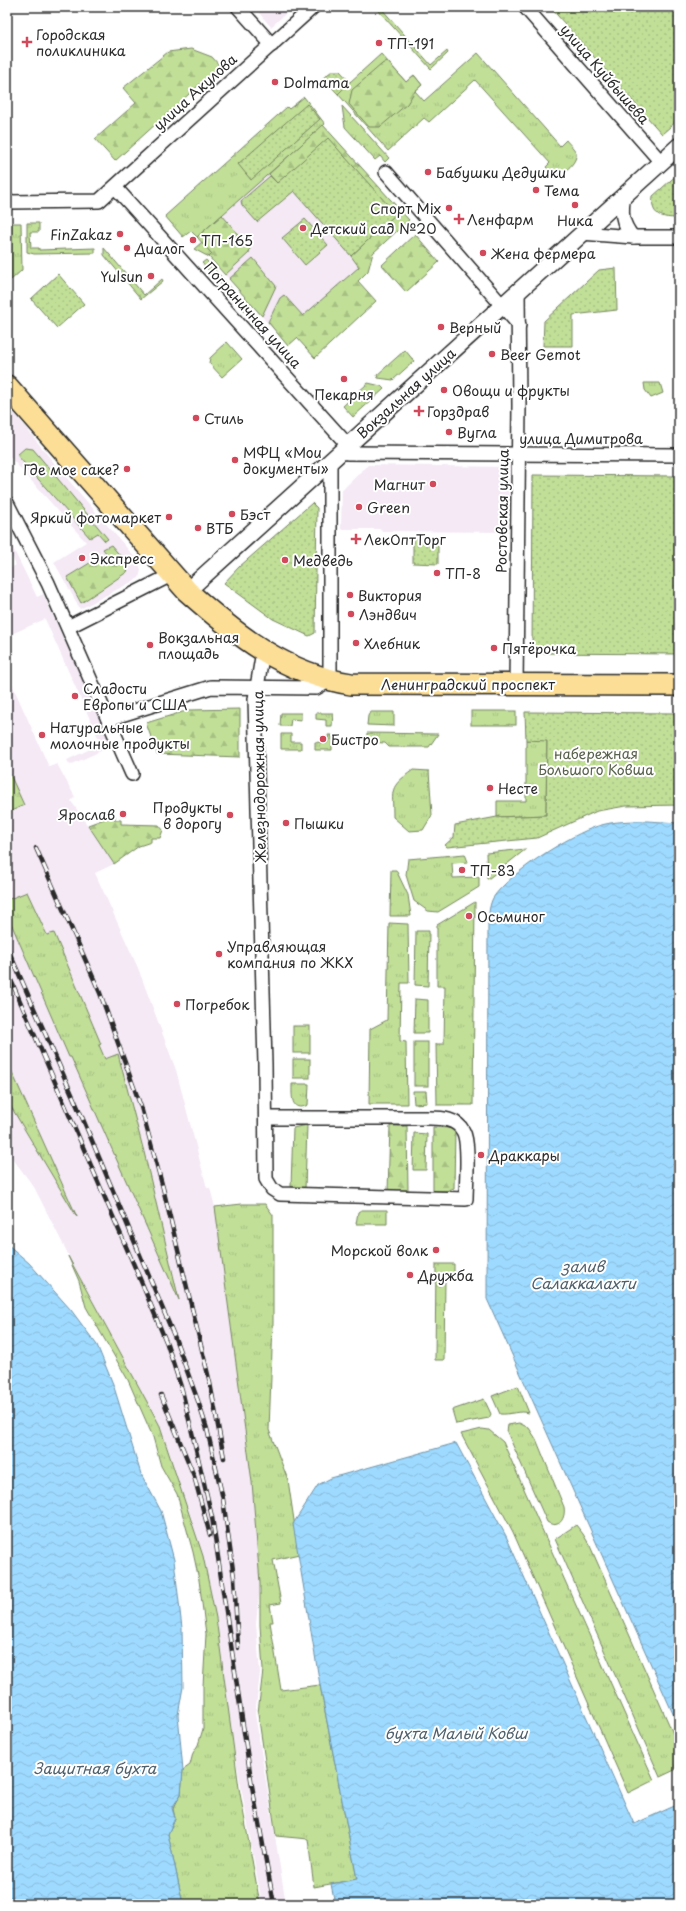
<svg xmlns="http://www.w3.org/2000/svg" width="686" height="1911" font-family="'Playpen Sans',sans-serif">
  <defs>
    <pattern id="grass-tufts" width="24" height="20" patternUnits="userSpaceOnUse"><rect width="24" height="20" fill="#c1df97"/><path d="M3 7l-1-3M5 7V3M7 7l1-3M15 17l-1-3M17 17v-4M19 17l1-3" fill="none" stroke="#a6c082"/></pattern>
    <pattern id="forest-firs" width="22" height="20" patternUnits="userSpaceOnUse"><rect width="22" height="20" fill="#c1df97"/><path d="M5 1l3.5 6h-7zM16 11l3.5 6h-7z" fill="#a6c082"/></pattern>
    <pattern id="park-dots" width="8" height="8" patternUnits="userSpaceOnUse"><rect width="8" height="8" fill="#c1df97"/><path d="M2 2h.1M6 6h.1" fill="none" stroke="#a6c082" stroke-width="1.8" stroke-linecap="round"/></pattern>
    <pattern id="water-waves" width="16" height="10" patternUnits="userSpaceOnUse"><rect width="16" height="10" fill="#9edaff"/><path d="M0 5q4-4 8 0t8 0" fill="none" stroke="#88bbdb"/></pattern>
  </defs>
  <rect width="100%" height="100%" fill="#fff"/>
  <filter id="ink" filterUnits="userSpaceOnUse"><feTurbulence type="fractalNoise" baseFrequency=".025" numOctaves="2"/><feDisplacementMap in="SourceGraphic" scale="8" xChannelSelector="R" yChannelSelector="G"/><feConvolveMatrix kernelMatrix="1 2 1 2 8 2 1 2 1" color-interpolation-filters="sRGB"/></filter>
  <g filter="url(#ink)">
    <!-- built -->
    <g fill="#f4e9f5">
      <path d="M254 7H293L271 27Z"/>
      <path d="M323 125 409 220 373 253 368 271 288 346 209 257 212 254 197 237Z"/>
      <path d="M7 404 58 468 138 561 141 570 139 578 80 609 54 562 86 542 10 457 7 458Z"/>
      <path d="M368 465 509 467 508 532 382 531 381 529H341L342 490Z"/>
      <path d="M7 536 37 597 43 594 112 746 70 765 67 760 101 744 45 619 7 636V570L16 565 7 548Z"/>
      <path d="M7 673 49 767 57 764 75 797 71 801 114 864 95 873 138 968 176 1070 207 1188H210L215 1207 252 1482 257 1534 260 1583 256 1624 260 1673 255 1714 286 1904H262L204 1580 154 1423 34 1187 7 1151Z"/>
    </g>
    <!-- grass -->
    <g fill="url(#grass-tufts)" stroke="#768561">
      <path d="M375 7H381V8L431 65 447 51 448 53 431 69Z"/>
      <path d="M478 53 560 146 566 140C569 144 575 149 576 153 578 163 561 177 552 174L546 167 550 163 475 80 429 122 424 118 388 151 338 94 350 82 381 54 406 82 414 75 422 85 415 91 424 101Z"/>
      <path d="M304 97 325 124 197 237 191 231 183 237 165 216 287 107 289 109Z"/>
      <path d="M342 106 389 158 385 162 380 156 375 160 345 127Z"/>
      <path d="M11 223H21L22 270 11 280Z"/>
      <path d="M39 223V232H30L31 248H39V250L95 248V253L34 254 27 252V223Z"/>
      <path d="M202 242 212 254 209 257 194 249Z"/>
      <path d="M104 248 144 295 162 279 163 281 141 299 104 255Z"/>
      <path d="M206 260 258 318 254 321 202 263Z"/>
      <path d="M227 342 242 359 222 377 209 363 210 358Z"/>
      <path d="M405 350 414 361 393 380 378 378 377 375Z"/>
      <path d="M368 383 381 386 384 389 353 417 343 406Z"/>
      <path d="M644 383H660L663 393 651 398 645 390Z"/>
      <path d="M25 448 33 449 108 539 105 541 98 533 90 538 17 455Z"/>
      <rect x="471" y="711" width="45" height="14"/>
      <path d="M370 712H394V726L367 725 368 716Z"/>
      <path d="M281 713H301V720L291 719 290 726H280Z"/>
      <path d="M316 713H333L332 726H326V720L316 719Z"/>
      <path d="M367 733 438 734 429 747H389L385 743 367 742Z"/>
      <path d="M281 734H291V742H301V749H281Z"/>
      <path d="M328 735H332V750H315V742L327 743 329 739Z"/>
      <path d="M526 740H547L546 815 497 817V801H526Z"/>
      <path d="M8 770 24 805 7 813V771Z"/>
      <path d="M413 770 429 771 432 815 423 830 409 831 393 817C393 789 388 788 413 770Z"/>
      <path d="M526 849 488 879H487L486 853Z"/>
      <path d="M465 854 468 862 452 863 453 878 479 877V887L438 912 428 911 414 901 406 875 408 859Z"/>
      <path d="M391 870H396L408 895 411 916H390Z"/>
      <path d="M27 892 47 935 54 933 101 1044 99 1045 105 1059 118 1054 144 1152 179 1300 71 1057H69L7 914V900Z"/>
      <path d="M475 902 473 1105H437L436 1044H444L445 986H437V925Z"/>
      <path d="M389 923 408 924 409 983H401L400 1041 406 1042 407 1104H369L370 1029 387 1020Z"/>
      <path d="M416 931H429L428 986 415 985Z"/>
      <path d="M415 999 428 1000V1033H414Z"/>
      <rect x="293" y="1026" width="17" height="27"/>
      <rect x="414" y="1042" width="14" height="44"/>
      <rect x="293" y="1059" width="17" height="19"/>
      <path d="M7 1061 77 1217 7 1100Z"/>
      <path d="M292 1084H309L308 1105C290 1113 292 1095 292 1084Z"/>
      <path d="M413 1091H426L427 1103 414 1104Z"/>
      <path d="M307 1125 305 1189H296L291 1186 293 1128Z"/>
      <path d="M414 1133 427 1134 426 1170H413Z"/>
      <path d="M242 1204H265L273 1215V1323L269 1430 288 1480 299 1554 273 1560 281 1603 270 1605 273 1622H270L281 1690 320 1685 357 1879 314 1887 308 1839 276 1836 258 1713 263 1670 260 1625V1583L252 1482 215 1207Z"/>
      <path d="M361 1210H387V1224H356L358 1212Z"/>
      <path d="M68 1256 159 1424 203 1556 216 1618 239 1788 260 1904H183L168 1834 175 1818 173 1809 181 1794 183 1770 190 1765 193 1753 198 1745 203 1729V1686L206 1634 199 1580 193 1552 177 1494 161 1466 153 1437 128 1380 86 1307 79 1281Z"/>
      <path d="M436 1264H454V1279H445L444 1360H435Z"/>
      <path d="M518 1386 529 1413C519 1410 510 1415 500 1414L492 1396Z"/>
      <path d="M484 1399 491 1414 489 1418 456 1424 452 1410Z"/>
      <path d="M519 1423 529 1428 536 1439 564 1507C566 1518 559 1530 547 1522L507 1432 508 1425Z"/>
      <path d="M482 1429 489 1430 503 1442 654 1780 628 1793 513 1532 461 1434Z"/>
      <path d="M576 1525 583 1534 590 1546 679 1747V1768L660 1777 555 1539Z"/>
    </g>
    <!-- forest -->
    <g fill="url(#forest-firs)" stroke="#768561">
      <path d="M191 49 212 57 220 66 115 161 95 139 136 103 123 88 168 52Z"/>
      <path d="M387 61 406 82 414 75 422 85 415 91 407 104 380 127H369L349 104 352 90 382 64Z"/>
      <path d="M323 125 409 220 373 253 368 271 358 281 376 301 315 358 297 338 288 346 268 322 280 298 284 295 303 316 359 267 351 256 396 214 277 183 269 174Z"/>
      <path d="M222 215 250 248 249 253 225 275 209 257 212 254 197 237Z"/>
      <path d="M415 234 439 262 406 292 382 265Z"/>
      <path d="M253 258 276 286 262 316 229 279Z"/>
      <path d="M111 545 129 566 127 572 81 603 67 577 106 553 103 549Z"/>
      <path d="M240 709V757L157 754 146 723 189 710Z"/>
      <path d="M115 815V820H121V824L159 825 163 830 160 838H151V842L139 846 114 864 88 825Z"/>
      <path d="M390 1126H407L408 1191H388Z"/>
      <path d="M433 1127 451 1128 455 1131 454 1188 446 1191H433Z"/>
    </g>
    <!-- park -->
    <g fill="url(#park-dots)" stroke="#768561">
      <path d="M550 7H679V119L662 134Z"/>
      <path d="M332 71H340L350 82 338 94 323 78Z"/>
      <path d="M307 104 320 119 251 180 238 164Z"/>
      <path d="M328 138 396 214 351 256 294 191 257 222 242 205 241 201 270 176 277 183Z"/>
      <path d="M679 173V218C662 218 650 216 653 196Z"/>
      <path d="M305 219 328 245 305 265 282 238Z"/>
      <path d="M616 268 617 310 573 315V346H543L544 321 599 270Z"/>
      <path d="M58 274 84 304 57 328 31 299Z"/>
      <path d="M533 475 679 476V654L532 653Z"/>
      <path d="M312 503 317 508 315 633 309 636 273 619 224 583 239 567Z"/>
      <path d="M413 538H438V564L413 563Z"/>
      <path d="M525 712 679 713V805L626 806 597 811 537 838 447 847 445 845 454 837 455 825 497 817 546 815 547 741 526 740Z"/>
    </g>
    <!-- water -->
    <g fill="url(#water-waves)" stroke="#7094aa">
      <path d="M647 821 679 823V1727L487 1299 488 922C489 914 489 906 493 898 508 874 571 834 598 826 614 821 630 821 647 821Z"/>
      <path d="M7 1244 29 1263 71 1310 97 1345 113 1384 141 1474 161 1511 174 1560 182 1628 183 1687 178 1715 183 1770 181 1794 172 1808 175 1818 168 1834 183 1904H7Z"/>
      <path d="M456 1443 506 1536 634 1824 679 1804V1904H335L331 1884 357 1879 320 1685 293 1524 318 1485 331 1478Z"/>
    </g>
    <g fill="none" stroke-linecap="round" stroke-linejoin="round">
      <!-- minor casing -->
      <g stroke="#2b2b2b" stroke-width="16">
        <g id="minor">
          <path d="M238 7 272 45"/>
          <path d="M525 7 661 162"/>
          <path d="M386 172 519 325"/>
          <path d="M115 187 355 453"/>
          <path d="M624 194C621 212 621 223 633 237"/>
          <path d="M7 202 99 201 313 7"/>
          <path d="M581 233 633 237H679"/>
          <path d="M347 453 679 455"/>
          <path d="M7 503 48 583 132 774"/>
          <path d="M68 627 171 575"/>
          <path d="M263 651 255 699 265 1064 266 1179 272 1189 280 1194 466 1199C466 1184 470 1143 463 1131 457 1119 442 1118 430 1118H266"/>
          <path d="M516 685 519 406 518 290"/>
          <path d="M108 719 211 687 316 688 330 680V462"/>
        </g>
      </g>
      <!-- tertiary casing -->
      <g stroke="#2b2b2b" stroke-width="19">
        <path id="tertiary" d="M187 591 679 146"/>
      </g>
      <!-- primary casing -->
      <g stroke="#2b2b2b" stroke-width="24">
        <path id="primary" d="M7 386 187 591C235 634 285 674 351 684L679 685"/>
      </g>
      <!-- minor -->
      <use href="#minor" stroke="#fff" stroke-width="13"/>
      <!-- tertiary -->
      <use href="#tertiary" stroke="#fff" stroke-width="16"/>
      <!-- primary -->
      <use href="#primary" stroke="#fcde96" stroke-width="21"/>
      <!-- rail casing -->
      <g stroke="#2b2b2b" stroke-width="4.5">
        <g id="rail">
          <path d="M36 848 100 993 141 1107 163 1188 210 1383 224 1458"/>
          <path d="M7 947 82 1117 175 1338 198 1401 207 1429 223 1499 234 1577 238 1648"/>
          <path d="M7 971 143 1286 167 1344 182 1390 212 1517 252 1786 274 1904"/>
          <path d="M161 1395 194 1476 210 1535"/>
        </g>
      </g>
      <!-- rail -->
      <use href="#rail" stroke="#fff" stroke-width="3" stroke-dasharray="9" stroke-linecap="butt"/>
    </g>
  </g>
  <!-- markers -->
  <g fill="#d1495b" stroke="#fff" stroke-width="1.5">
    <path d="M25 36h4v4h4v4h-4v4h-4v-4h-4v-4h4z"/>
    <circle cx="379" cy="43" r="4"/>
    <circle cx="275" cy="82" r="4"/>
    <circle cx="428" cy="172" r="4"/>
    <circle cx="536" cy="190" r="4"/>
    <circle cx="575" cy="205" r="4"/>
    <circle cx="449" cy="208" r="4"/>
    <path d="M457 213h4v4h4v4h-4v4h-4v-4h-4v-4h4z"/>
    <circle cx="303" cy="228" r="4"/>
    <circle cx="120" cy="234" r="4"/>
    <circle cx="193" cy="240" r="4"/>
    <circle cx="127" cy="248" r="4"/>
    <circle cx="483" cy="253" r="4"/>
    <circle cx="151" cy="276" r="4"/>
    <circle cx="441" cy="327" r="4"/>
    <circle cx="492" cy="354" r="4"/>
    <circle cx="344" cy="379" r="4"/>
    <circle cx="444" cy="390" r="4"/>
    <path d="M417 405h4v4h4v4h-4v4h-4v-4h-4v-4h4z"/>
    <circle cx="196" cy="418" r="4"/>
    <circle cx="449" cy="432" r="4"/>
    <circle cx="235" cy="460" r="4"/>
    <circle cx="127" cy="469" r="4"/>
    <circle cx="433" cy="484" r="4"/>
    <circle cx="359" cy="507" r="4"/>
    <circle cx="232" cy="514" r="4"/>
    <circle cx="169" cy="517" r="4"/>
    <circle cx="198" cy="528" r="4"/>
    <path d="M354 533h4v4h4v4h-4v4h-4v-4h-4v-4h4z"/>
    <circle cx="82" cy="558" r="4"/>
    <circle cx="285" cy="560" r="4"/>
    <circle cx="437" cy="573" r="4"/>
    <circle cx="350" cy="595" r="4"/>
    <circle cx="351" cy="614" r="4"/>
    <circle cx="356" cy="643" r="4"/>
    <circle cx="150" cy="645" r="4"/>
    <circle cx="494" cy="648" r="4"/>
    <circle cx="75" cy="696" r="4"/>
    <circle cx="42" cy="735" r="4"/>
    <circle cx="323" cy="739" r="4"/>
    <circle cx="490" cy="788" r="4"/>
    <circle cx="123" cy="814" r="4"/>
    <circle cx="230" cy="815" r="4"/>
    <circle cx="286" cy="823" r="4"/>
    <circle cx="462" cy="870" r="4"/>
    <circle cx="469" cy="916" r="4"/>
    <circle cx="219" cy="954" r="4"/>
    <circle cx="177" cy="1004" r="4"/>
    <circle cx="481" cy="1155" r="4"/>
    <circle cx="436" cy="1250" r="4"/>
    <circle cx="410" cy="1275" r="4"/>
  </g>
  <g text-anchor="middle" dominant-baseline="central" stroke-width="4" stroke-linejoin="round" paint-order="stroke">
    <!-- poi labels -->
    <g font-size="14" fill="#2b2b2b" stroke="#fff" text-anchor="start">
      <text x="36" y="34">Городская<tspan x="36" dy="16">поликлиника</tspan></text>
      <text x="387" y="43">ТП-191</text>
      <text x="283" y="82">Dolmama</text>
      <text x="436" y="172">Бабушки Дедушки</text>
      <text x="544" y="190">Тема</text>
      <text x="441" y="208" text-anchor="end">Спорт Mix</text>
      <text x="467" y="219">Ленфарм</text>
      <text x="575" y="220" text-anchor="middle">Ника</text>
      <text x="311" y="228">Детский сад №20</text>
      <text x="112" y="234" text-anchor="end">FinZakaz</text>
      <text x="201" y="240">ТП-165</text>
      <text x="135" y="248">Диалог</text>
      <text x="491" y="253">Жена фермера</text>
      <text x="143" y="276" text-anchor="end">Yulsun</text>
      <text x="449" y="327">Верный</text>
      <text x="500" y="354">Beer Gemot</text>
      <text x="452" y="390">Овощи и фрукты</text>
      <text x="344" y="394" text-anchor="middle">Пекарня</text>
      <text x="427" y="411">Горздрав</text>
      <text x="204" y="418">Стиль</text>
      <text x="457" y="432">Вугла</text>
      <text x="243" y="452">МФЦ «Мои<tspan x="243" dy="16">документы»</tspan></text>
      <text x="119" y="469" text-anchor="end">Где мое саке?</text>
      <text x="425" y="484" text-anchor="end">Магнит</text>
      <text x="367" y="507">Green</text>
      <text x="240" y="514">Бэст</text>
      <text x="161" y="517" text-anchor="end">Яркий фотомаркет</text>
      <text x="206" y="528">ВТБ</text>
      <text x="364" y="539">ЛекОптТорг</text>
      <text x="90" y="558">Экспресс</text>
      <text x="293" y="560">Медведь</text>
      <text x="445" y="573">ТП-8</text>
      <text x="358" y="595">Виктория</text>
      <text x="359" y="614">Лэндвич</text>
      <text x="158" y="637">Вокзальная<tspan x="158" dy="16">площадь</tspan></text>
      <text x="364" y="643">Хлебник</text>
      <text x="502" y="648">Пятёрочка</text>
      <text x="83" y="688">Сладости<tspan x="83" dy="16">Европы и США</tspan></text>
      <text x="50" y="727">Натуральные<tspan x="50" dy="16">молочные продукты</tspan></text>
      <text x="331" y="739">Бистро</text>
      <text x="498" y="788">Несте</text>
      <text x="222" y="807" text-anchor="end">Продукты<tspan x="222" dy="16">в дорогу</tspan></text>
      <text x="115" y="814" text-anchor="end">Ярослав</text>
      <text x="294" y="823">Пышки</text>
      <text x="470" y="870">ТП-83</text>
      <text x="477" y="916">Осьминог</text>
      <text x="227" y="946">Управляющая<tspan x="227" dy="16">компания по ЖКХ</tspan></text>
      <text x="185" y="1004">Погребок</text>
      <text x="489" y="1155">Драккары</text>
      <text x="428" y="1250" text-anchor="end">Морской волк</text>
      <text x="418" y="1275">Дружба</text>
    </g>
    <!-- street labels -->
    <g font-size="14" fill="#2b2b2b" stroke="#fff">
      <text transform="translate(605 74) rotate(49)">улица Куйбышева</text>
      <text transform="translate(195 92) rotate(-42)">улица Акулова</text>
      <text transform="translate(253 315) rotate(48)">Пограничная улица</text>
      <text transform="translate(406 393) rotate(-42)">Вокзальная улица</text>
      <text x="581" y="438">улица Димитрова</text>
      <text transform="translate(502 511) rotate(-89)">Ростовская улица</text>
      <text x="468" y="684">Ленинградский проспект</text>
      <text transform="translate(259 777) rotate(-91)">Железнодорожная улица</text>
    </g>
    <!-- park labels -->
    <g font-size="14" fill="#58614b" stroke="#fff">
      <text x="596" y="753">набережная<tspan x="596" dy="16">Большого Ковша</tspan></text>
    </g>
    <!-- water labels -->
    <g font-size="15" font-style="italic" fill="#4e606b" stroke="#fff">
      <text x="583" y="1265">залив<tspan x="583" dy="17">Салаккалахти</tspan></text>
      <text x="456" y="1732">бухта Малый Ковш</text>
      <text x="95" y="1767">Защитная бухта</text>
    </g>
  </g>
  <!-- margin -->
  <rect width="686" height="1911" fill="none" stroke="#fff" stroke-width="24"/>
  <rect x="12" y="12" width="662" height="1887" fill="none" stroke="#2b2b2b" stroke-width="1.5" filter="url(#ink)"/>
</svg>
